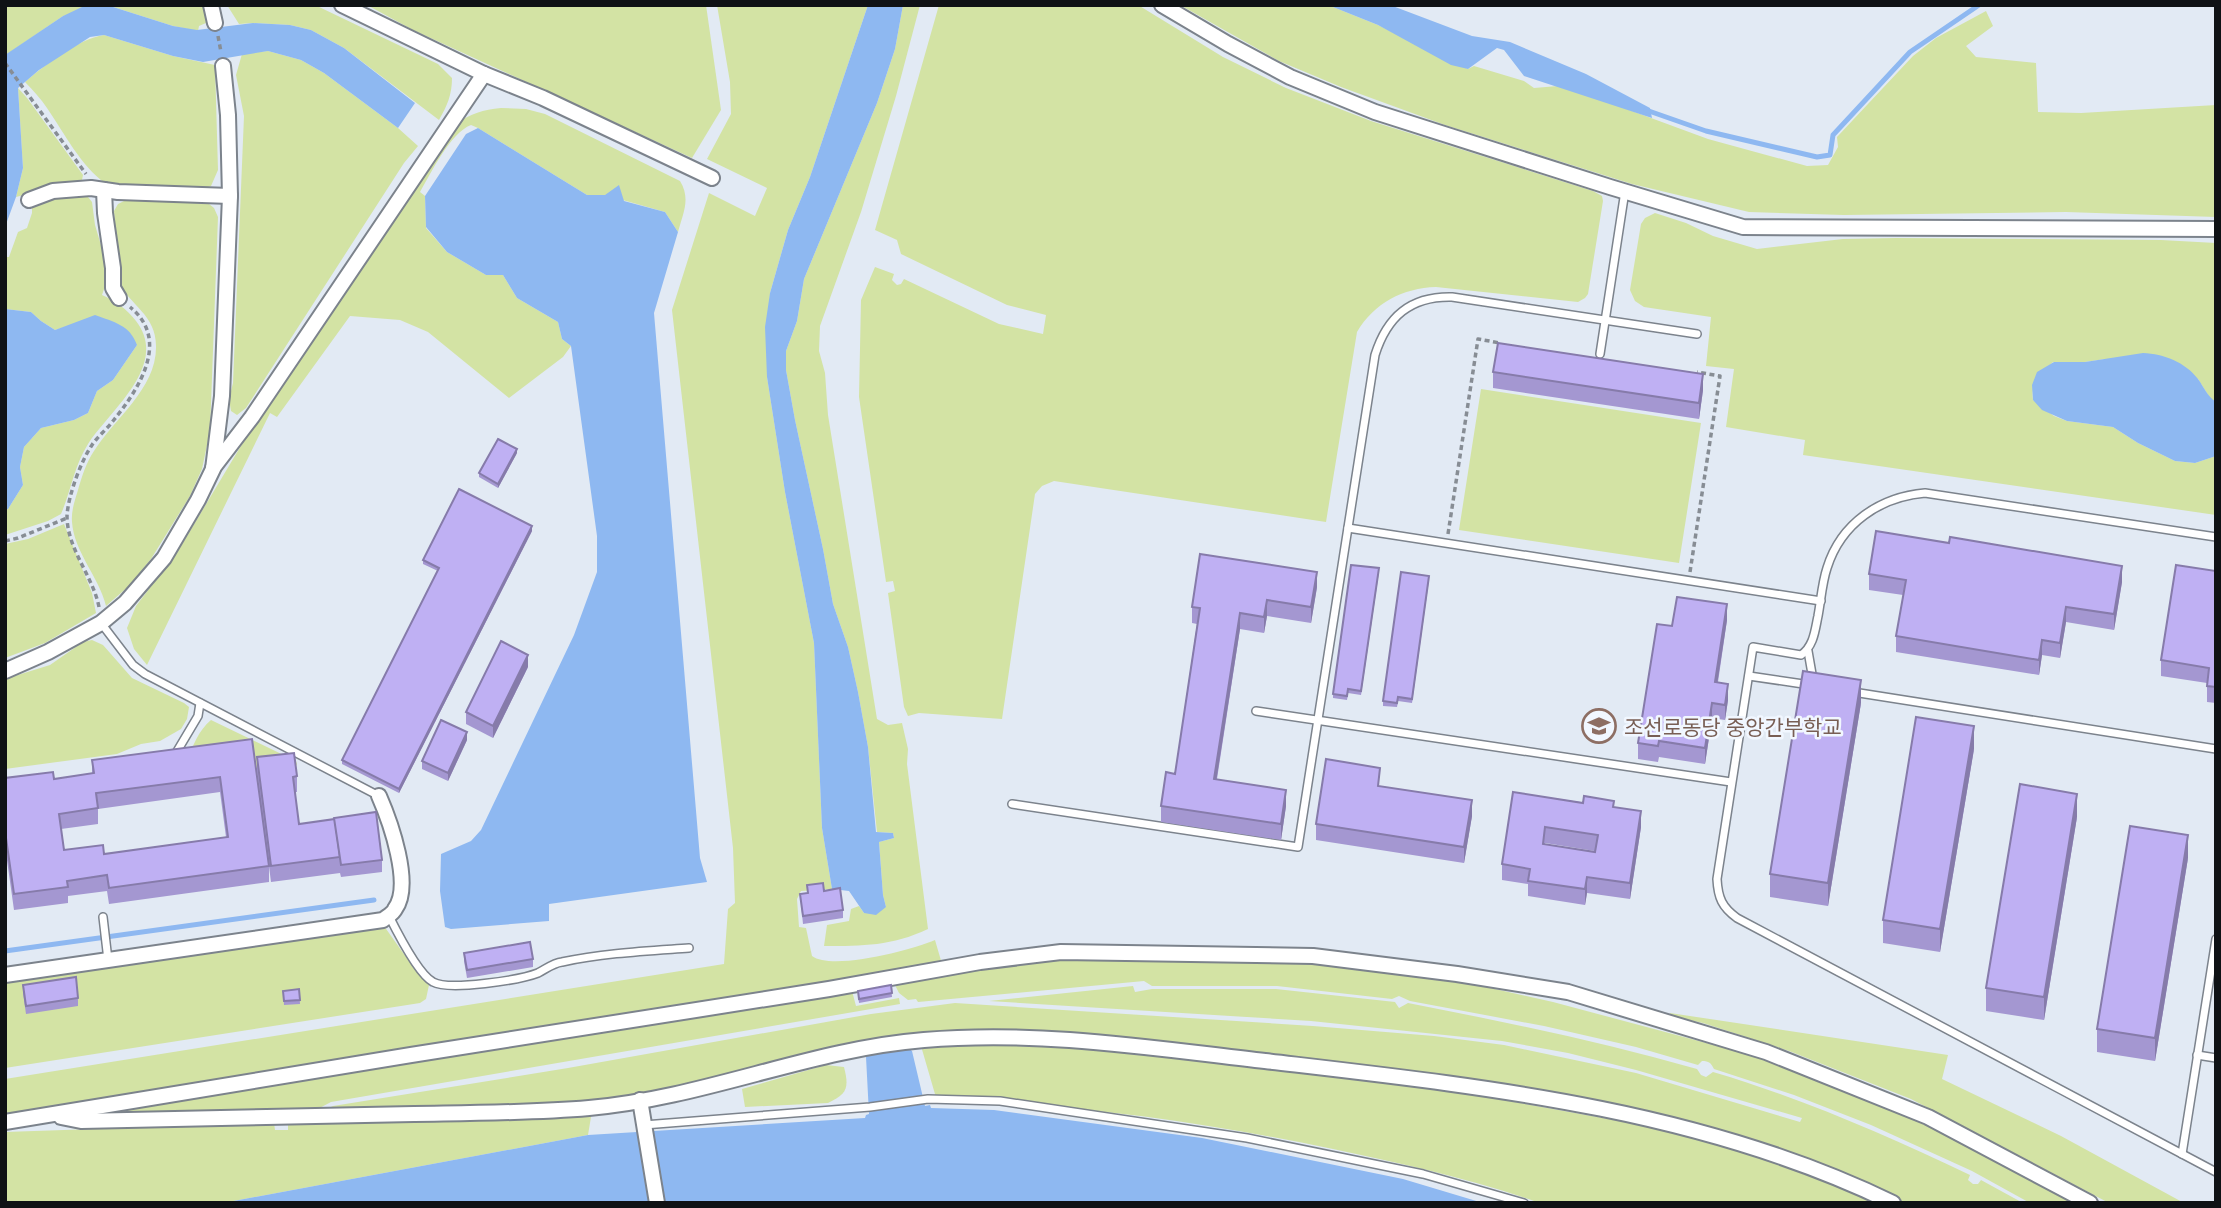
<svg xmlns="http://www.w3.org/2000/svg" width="2221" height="1208" font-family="'Playfair Display','Noto Sans KR',serif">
  <rect width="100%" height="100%" fill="#e2eaf4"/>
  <!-- green -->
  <g fill="#d3e3a4">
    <path d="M5 5H203L206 23 199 26 198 31 173 26 110 6 63 16 6 55Z"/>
    <path d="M227 5H315L438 64 452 78C452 95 447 106 439 120L344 48 311 30 290 25 253 23 239 24Z"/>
    <path d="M367 5H706L721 110 692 158 413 30Z"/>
    <path d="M717 5H868L810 177 788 230 770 293 767 377 785 492 814 643 822 828 832 889 801 891 797 899 799 927 806 928 812 956C832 971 912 950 935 940L942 964 5 1117V1079L724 964 728 909 735 903 733 848 672 310 709 193 755 216 767 188 707 159 731 114 730 82Z"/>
    <path d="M903 5H920L896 96 861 212 820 326 819 351 825 373 828 415 877 719 888 725 902 723 908 749 907 764 928 929C892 946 863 946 824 946L827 925 849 921 851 909 859 906 864 913 886 907 883 895 879 842 894 838 893 833 877 832 868 747 858 692 848 647 833 604 823 549 795 420 786 370V351L797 321 804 279 877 103 895 49Z"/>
    <path d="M939 5H1138L1223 57 1286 88 1371 121 1593 191 1602 196 1603 201 1588 294 1585 298 1578 302 1436 287C1403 288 1374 303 1357 332L1326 522 1054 481 1042 486 1035 494 1002 719 919 713 908 716 904 707 888 593 895 591 893 581 886 582 859 397 861 300 875 267 894 274 892 280 897 285 901 284 904 279 999 324 1043 334 1046 315 1007 305 901 254 897 240 875 230Z"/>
    <path d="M1180 5H1328L1378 25 1468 69 1474 66 1524 81 1534 88 1558 86 1594 97 1708 139 1807 166 1828 165 1838 147 1837 137 1913 56 1936 38 1986 11 1993 26 1966 46 1976 57 2036 63 2038 112 2081 113 2216 105V217L2066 212 1844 215 1749 212 1632 184 1445 125 1341 87 1279 61Z"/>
    <path d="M104 35 173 56 215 65 218 170 211 186 205 188 106 184C80 165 65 134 47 108 41 99 33 90 25 82 46 64 78 39 104 35Z"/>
    <path d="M268 51 301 60 324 73 398 128 418 146 404 163 246 408 237 415 231 411 229 399 233 383 244 116 236 75 242 54Z"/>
    <path d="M18 88 27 98 83 175 82 180 16 197 23 168Z"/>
    <path d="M501 108 526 109 545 114 680 181C691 199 683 213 678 232L665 212 605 195H587L478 128 471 125C450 133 431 173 420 192L425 196 426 228 447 252 486 275H503L517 298 558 322 562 339 571 346 563 357 509 398 428 332 400 320 350 316 277 417 270 413 147 665 134 649 127 628 136 606 178 551 263 409 456 124C471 113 483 110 501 108Z"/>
    <path d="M80 196 88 197 92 202 95 225 106 262 105 286 102 295C115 301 127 309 136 321 170 365 110 410 88 444 74 466 71 491 61 514L48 521 5 535V510L8 509 23 485 20 467 24 447 41 428 74 420 88 413 97 391 113 380 137 345 74 324 55 330 41 321 31 312 5 309V257H9L18 232 27 228 32 213V208L55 199Z"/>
    <path d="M130 198 209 204 214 208 218 217 210 431 202 469 190 496 151 559 129 586 106 606C99 577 74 552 72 522 71 511 75 500 78 490 82 476 86 463 94 451 114 419 157 388 156 346 156 315 130 305 119 283L114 211 118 204Z"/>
    <path d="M1655 213 1686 223 1713 236 1757 249 1843 239 1896 238 2161 240 2216 243V402L2210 398 2198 379 2105 359 2085 362H2053C2042 374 2030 382 2033 400L2054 416 2067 421 2113 427 2138 443 2175 461 2195 463 2216 456V515L1803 455 1805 440 1726 427 1734 369 1706 366 1711 317 1644 307 1635 301 1630 290 1641 224 1645 218Z"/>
    <path d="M1481 389 1701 423 1679 563 1459 530Z"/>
    <path d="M64 524 92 593 96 613 45 643 5 658V544L28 539Z"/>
    <path d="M92 640 103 645 132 678 184 703 189 707 187 719 181 729 160 741 141 744 117 754 5 769V679L50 665 83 642Z"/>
    <path d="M211 720 296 761 297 764 296 766 256 772 254 752 187 761C193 746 198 731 211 720Z"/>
    <path d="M384 926 416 971 429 985 426 999 420 1003 5 1068V980Z"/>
    <path d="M1207 958 1269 961 1380 969 1455 980 1553 1002 1770 1060 1928 1124 2079 1203H2030L1972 1171 1871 1125 1794 1095 1714 1069C1711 1063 1709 1061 1702 1061L1698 1065 1636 1047 1544 1026 1410 1001 1399 996 1392 999 1277 986H1152L1144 981 918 1002 916 999 908 1000 899 993 894 983 939 975 1058 959Z"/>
    <path d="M1133 986 1135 992 1152 989H1276L1395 1002 1399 1008 1408 1003C1506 1022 1602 1042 1697 1069L1701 1075 1706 1077 1713 1072C1801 1098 1886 1135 1970 1175L1968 1180 1973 1184H1978L1981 1180 2023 1203H1905L1861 1182 1634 1111 972 1032 683 1087 585 1103 443 1109 325 1110 333 1106 568 1068 871 1014 955 1003 1313 1026 1434 1036 1504 1045 1636 1073 1800 1122 1802 1118 1636 1070 1568 1053 1502 1041 1311 1021 989 1001Z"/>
    <path d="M852 991 856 1006 899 998 900 1004 331 1102 310 1113 98 1116V1111Z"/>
    <path d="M1670 1013 1948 1055 1942 1079 2061 1136 2184 1203H2109L1911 1099 1789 1051 1703 1023 1671 1016Z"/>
    <path d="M975 1045 1052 1047 1140 1054 1359 1077 1504 1100 1636 1124 1754 1153 1877 1203H1540C1472 1179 1403 1164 1333 1149 1203 1122 1070 1103 937 1101L921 1046Z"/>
    <path d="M826 1065 844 1067C849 1087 848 1094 828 1103L745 1107 742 1089Z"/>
    <path d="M592 1111 588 1135 223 1203H5V1132L274 1123 275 1130H288V1123Z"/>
  </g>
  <!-- water -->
  <g fill="#8eb8f1">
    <path d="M868 5H903L895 49 877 103 804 279 797 321 786 351V370L795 420 823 549 833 604 848 647 858 692 868 747 876 832 893 833 894 838 879 842 883 895 886 907 876 915 864 913 849 891 832 889 822 828 814 643 785 492 767 377 765 327 770 293 788 230 810 177Z"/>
    <path d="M1328 5H1390L1472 36 1510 42 1586 74 1650 108 1652 118 1524 76 1504 50 1497 48 1468 69 1451 65 1378 25Z"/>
    <path d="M110 6 173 26 197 30 253 23 290 25 311 30 344 48 415 103 398 128 324 73 301 60 268 51 203 62 173 56 104 35 90 37 39 70 18 88 23 168 16 197 5 227V55L63 16 82 7Z"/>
    <path d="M478 128 587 195H605L619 185 624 201 665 212 678 232 654 313 700 858 707 882 549 904V921L451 929 445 927 440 891 441 854 471 841 481 830 574 635 597 572V536L571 346 562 339 558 322 517 298 503 275H486L447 252 426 227 425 196 466 134Z"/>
    <path d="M5 309 31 312 41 321 55 330 95 315C114 322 130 325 137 345L113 380 97 391 88 413 74 420 41 428 24 447 20 467 23 485 8 509 5 510Z"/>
    <path d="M2143 353C2164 354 2185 362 2198 379 2204 387 2207 396 2216 402V456L2195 463 2175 461 2138 443 2113 427 2067 421 2042 410 2033 400 2032 385 2037 372 2054 362H2085Z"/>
    <path d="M906 1046 912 1051 925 1106 930 1105 931 1108 994 1110 1202 1138 1403 1179 1483 1203H223L588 1135 865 1118 866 1115 869 1114 866 1057 870 1051Z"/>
  </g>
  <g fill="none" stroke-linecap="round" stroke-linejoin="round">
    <!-- stream -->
    <g stroke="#8eb8f1" stroke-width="5">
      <path d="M1646 110 1706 131 1817 157 1830 155 1833 135 1910 52 1979 5"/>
      <path d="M5 951 374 900"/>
    </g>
    <!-- lane casing -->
    <g stroke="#7c838c" stroke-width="10">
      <g id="lane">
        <path d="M1600 354 1625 191"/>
        <path d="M1348 528 1821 601"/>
        <path d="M2216 537 1925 493C1880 497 1841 523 1827 568 1822 583 1821 600 1818 616 1815 630 1814 646 1801 655L1753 647 1717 879C1718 898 1722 907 1737 918L2216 1172"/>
        <path d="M101 623 133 665 145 674 379 796"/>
        <path d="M1808 651 1812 674 1816 680"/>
        <path d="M1749 676 1810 685"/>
        <path d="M1853 692 2216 749"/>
        <path d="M1256 711 1731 782"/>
        <path d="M176 753 198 716 200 703"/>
        <path d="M1012 804 1298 847 1375 355C1387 317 1410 296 1452 297L1697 334"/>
        <path d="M389 916C397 932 418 974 433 982 449 991 520 980 538 973 546 969 553 963 562 962 603 953 647 951 689 948"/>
        <path d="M103 917 108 960"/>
        <path d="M2197 1055 2216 1058"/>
        <path d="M644 1125 870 1107 928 1099 1000 1101 1247 1138 1423 1174 1524 1203"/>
        <path d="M2182 1154 2216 939"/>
      </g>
    </g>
    <!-- street casing -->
    <g stroke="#7c838c" stroke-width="18">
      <g id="street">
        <path d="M211 5 215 23"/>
        <path d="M342 5 484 74 543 98 712 178"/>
        <path d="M1162 5 1228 44 1290 77 1375 112 1610 187 1743 227 2216 229"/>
        <path d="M104 190 105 213 113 268V288L119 298"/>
        <path d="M29 200 53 191 91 188 118 192 230 196"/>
        <path d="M213 468 252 417 484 74"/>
        <path d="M5 671 48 652 101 623 125 603 164 558 198 500 213 469 222 396 230 196 228 115 223 66"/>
        <path d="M5 975 383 920C386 917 393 914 395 909 413 885 390 821 379 796"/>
        <path d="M640 1100 657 1203"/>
        <path d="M61 1117 81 1121C192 1119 303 1117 414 1114 472 1113 531 1113 589 1108 704 1098 811 1049 924 1040 1038 1030 1152 1048 1265 1061 1478 1086 1698 1108 1893 1203"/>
        <path d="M5 1122 411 1055 829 989 980 962 1061 952 1313 956 1457 974 1568 992 1766 1052 1928 1117 2090 1203"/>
      </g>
    </g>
    <!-- path -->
    <g stroke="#878d94" stroke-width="3.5" stroke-dasharray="5 3.5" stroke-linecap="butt">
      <path d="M218 36 221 52"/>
      <path d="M5 63 86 174"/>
      <path d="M1448 534 1478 339 1500 343"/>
      <path d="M5 541 18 538 67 518"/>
      <path d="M1690 572 1720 376 1697 372"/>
      <path d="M99 607C93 576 67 549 67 516 68 496 81 461 92 445 98 436 107 429 113 421 139 389 171 340 130 307"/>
    </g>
    <!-- lane -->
    <use href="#lane" stroke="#fff" stroke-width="7"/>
    <!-- street -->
    <use href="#street" stroke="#fff" stroke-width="14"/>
  </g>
  <!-- wall -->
  <g fill="#a497d1" fill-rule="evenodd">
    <path d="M1493 372 1703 390 1699 419 1493 388Z"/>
    <path d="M517 453 498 488 479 477V473Z"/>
    <path d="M532 531 399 793 342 764V760L438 571 423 564V560Z"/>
    <path d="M2216 571V703L2207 702V683L2161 676V660Z"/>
    <path d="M1379 572 1361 695 1348 693 1347 700 1333 698V694Z"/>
    <path d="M1869 574 2122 582 2114 630 2066 622 2060 658 2042 655 2039 675 1896 652V636L1903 595 1869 590Z"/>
    <path d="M1429 580 1412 703 1398 701 1397 707 1383 706V701Z"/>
    <path d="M1317 587 1311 623 1267 616 1264 633 1240 629 1217 779 1286 806 1281 840 1161 822V806L1175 774 1197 624 1192 623V607Z"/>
    <path d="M1727 620 1718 682 1728 700 1725 720 1712 718 1705 764 1659 757 1658 762 1638 759V743L1672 626Z"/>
    <path d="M528 667 493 738 466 724V712Z"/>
    <path d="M1861 703 1828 906 1770 897V874Z"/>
    <path d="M252 739 269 866V882L109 904 107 891 68 896V903L14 910 5 846V778L54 779 92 774V760ZM220 792 226 837 104 854 64 850 61 829 98 824V809Z"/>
    <path d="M467 740 448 781 422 769V761Z"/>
    <path d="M1974 749 1940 952 1883 943V920Z"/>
    <path d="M257 757 297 776V792H295L299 824 382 860V872L341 877 340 873 271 882 257 773Z"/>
    <path d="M1380 786 1472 816 1464 863 1316 840V824Z"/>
    <path d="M1513 792 1614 807 1641 827 1630 899 1587 893 1585 905 1528 896V884L1502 880V864ZM1545 843 1595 851V852L1545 844Z"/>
    <path d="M2077 817 2044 1020 1986 1011V988Z"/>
    <path d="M2188 858 2155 1061 2097 1052V1029Z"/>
    <path d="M807 885 824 891 843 910V918L803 924 800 894 807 893Z"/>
    <path d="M464 953 533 959V967L467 978 464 961Z"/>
    <path d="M23 985 78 998V1006L26 1014 23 993Z"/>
    <path d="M891 985 892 997 859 1003 858 991Z"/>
    <path d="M299 989 300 1004 284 1005 283 991Z"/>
  </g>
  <!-- shaded-wall -->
  <g fill="#867baa">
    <path d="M1703 374V390L1699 419V403Z"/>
    <path d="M517 449V453L498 488V484Z"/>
    <path d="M532 526V531L399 793V789Z"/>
    <path d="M2122 566V582L2114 630V614Z"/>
    <path d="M1317 572V587L1311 623V607Z"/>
    <path d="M1267 600V616L1264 633V617Z"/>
    <path d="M1727 604V620L1715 698V682Z"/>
    <path d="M2066 607V622L2060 658V643Z"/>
    <path d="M1240 613V629L1214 795V779Z"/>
    <path d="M2042 640V655L2039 675V660Z"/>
    <path d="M528 655V667L493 738V726Z"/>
    <path d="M1861 680V703L1828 906V883Z"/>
    <path d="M1728 684V700L1725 720V705Z"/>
    <path d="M1712 703V718L1705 764V748Z"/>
    <path d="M1974 726V749L1940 952V929Z"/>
    <path d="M467 732V740L448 781V773Z"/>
    <path d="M1286 790V806L1281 840V824Z"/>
    <path d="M2077 794V817L2044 1020V997Z"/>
    <path d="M1472 800V816L1464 863V847Z"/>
    <path d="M1641 811V827L1630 899V883Z"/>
    <path d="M2188 835V858L2155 1061V1038Z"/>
    <path d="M1587 877V893L1585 905V889Z"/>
  </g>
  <!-- building -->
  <g fill="#bfb0f3" stroke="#867baa" stroke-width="2" fill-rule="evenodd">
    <path d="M1498 343 1703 374 1699 403 1493 372Z"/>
    <path d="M498 439 517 449 498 484 479 473Z"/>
    <path d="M459 489 532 526 399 789 342 760 439 568 423 560Z"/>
    <path d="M1876 531 1949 543 1950 537 2122 566 2114 614 2066 607 2060 643 2042 640 2039 660 1896 636 1906 580 1869 574Z"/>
    <path d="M1200 554 1317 572 1311 607 1267 600 1264 617 1240 613 1214 779 1286 790 1281 824 1161 806 1166 772 1175 774 1200 608 1192 607Z"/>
    <path d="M1351 565 1379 568 1361 691 1348 689 1347 696 1333 694Z"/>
    <path d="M2176 565 2216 571V687L2207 686 2209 668 2161 660Z"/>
    <path d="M1401 572 1429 576 1412 699 1398 697 1397 703 1383 701Z"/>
    <path d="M1677 597 1727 604 1715 682 1728 684 1725 705 1712 703 1705 748 1659 741 1658 746 1638 743 1657 624 1672 626Z"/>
    <path d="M501 641 528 655 493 726 466 712Z"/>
    <path d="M1803 671 1861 680 1828 883 1770 874Z"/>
    <path d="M1916 717 1974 726 1940 929 1883 920Z"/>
    <path d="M441 720 467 732 448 773 422 761Z"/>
    <path d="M252 739 269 866 109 888 107 875 67 881 68 887 14 894 5 831V778L53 772 54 779 94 773 92 760ZM220 777 228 837 104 854 103 845 64 850 59 814 98 808 96 793Z"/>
    <path d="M294 753 297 776 293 777 299 824 335 819 340 857 271 866 257 757Z"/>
    <path d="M1326 759 1380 768 1378 786 1472 800 1464 847 1316 824Z"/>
    <path d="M2020 784 2077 794 2044 997 1986 988Z"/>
    <path d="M1513 792 1583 803 1584 796 1614 801 1613 807 1641 811 1630 883 1587 877 1585 889 1528 881 1530 869 1502 864ZM1545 827 1598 835 1595 852 1543 844Z"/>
    <path d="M376 812 382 860 341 865 334 818Z"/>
    <path d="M2130 826 2188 835 2155 1038 2097 1029Z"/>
    <path d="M823 883 824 891 840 888 843 910 803 916 800 894 808 893 807 885Z"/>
    <path d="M530 942 533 959 467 970 464 953Z"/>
    <path d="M76 977 78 998 26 1006 23 985Z"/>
    <path d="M891 985 892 993 859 999 858 991Z"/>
    <path d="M299 989 300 1000 284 1001 283 991Z"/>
  </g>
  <!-- icons -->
  <defs>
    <g id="university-ring" transform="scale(1.75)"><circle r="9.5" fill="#f1f7ff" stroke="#8d6e63" stroke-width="1.5"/><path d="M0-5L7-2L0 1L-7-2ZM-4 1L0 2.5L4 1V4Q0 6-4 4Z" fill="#8d6e63"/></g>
  </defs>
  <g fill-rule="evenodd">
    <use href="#university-ring" x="1599" y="726"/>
  </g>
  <g text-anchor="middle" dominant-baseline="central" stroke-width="5" stroke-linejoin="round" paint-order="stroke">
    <!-- education labels -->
    <g font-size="21" fill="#785e54" stroke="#f1f7ff" text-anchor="start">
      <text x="1624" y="726">조선로동당 중앙간부학교</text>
    </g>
  </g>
  <!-- border -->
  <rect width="2221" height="1208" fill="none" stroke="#0f1215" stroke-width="14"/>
</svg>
